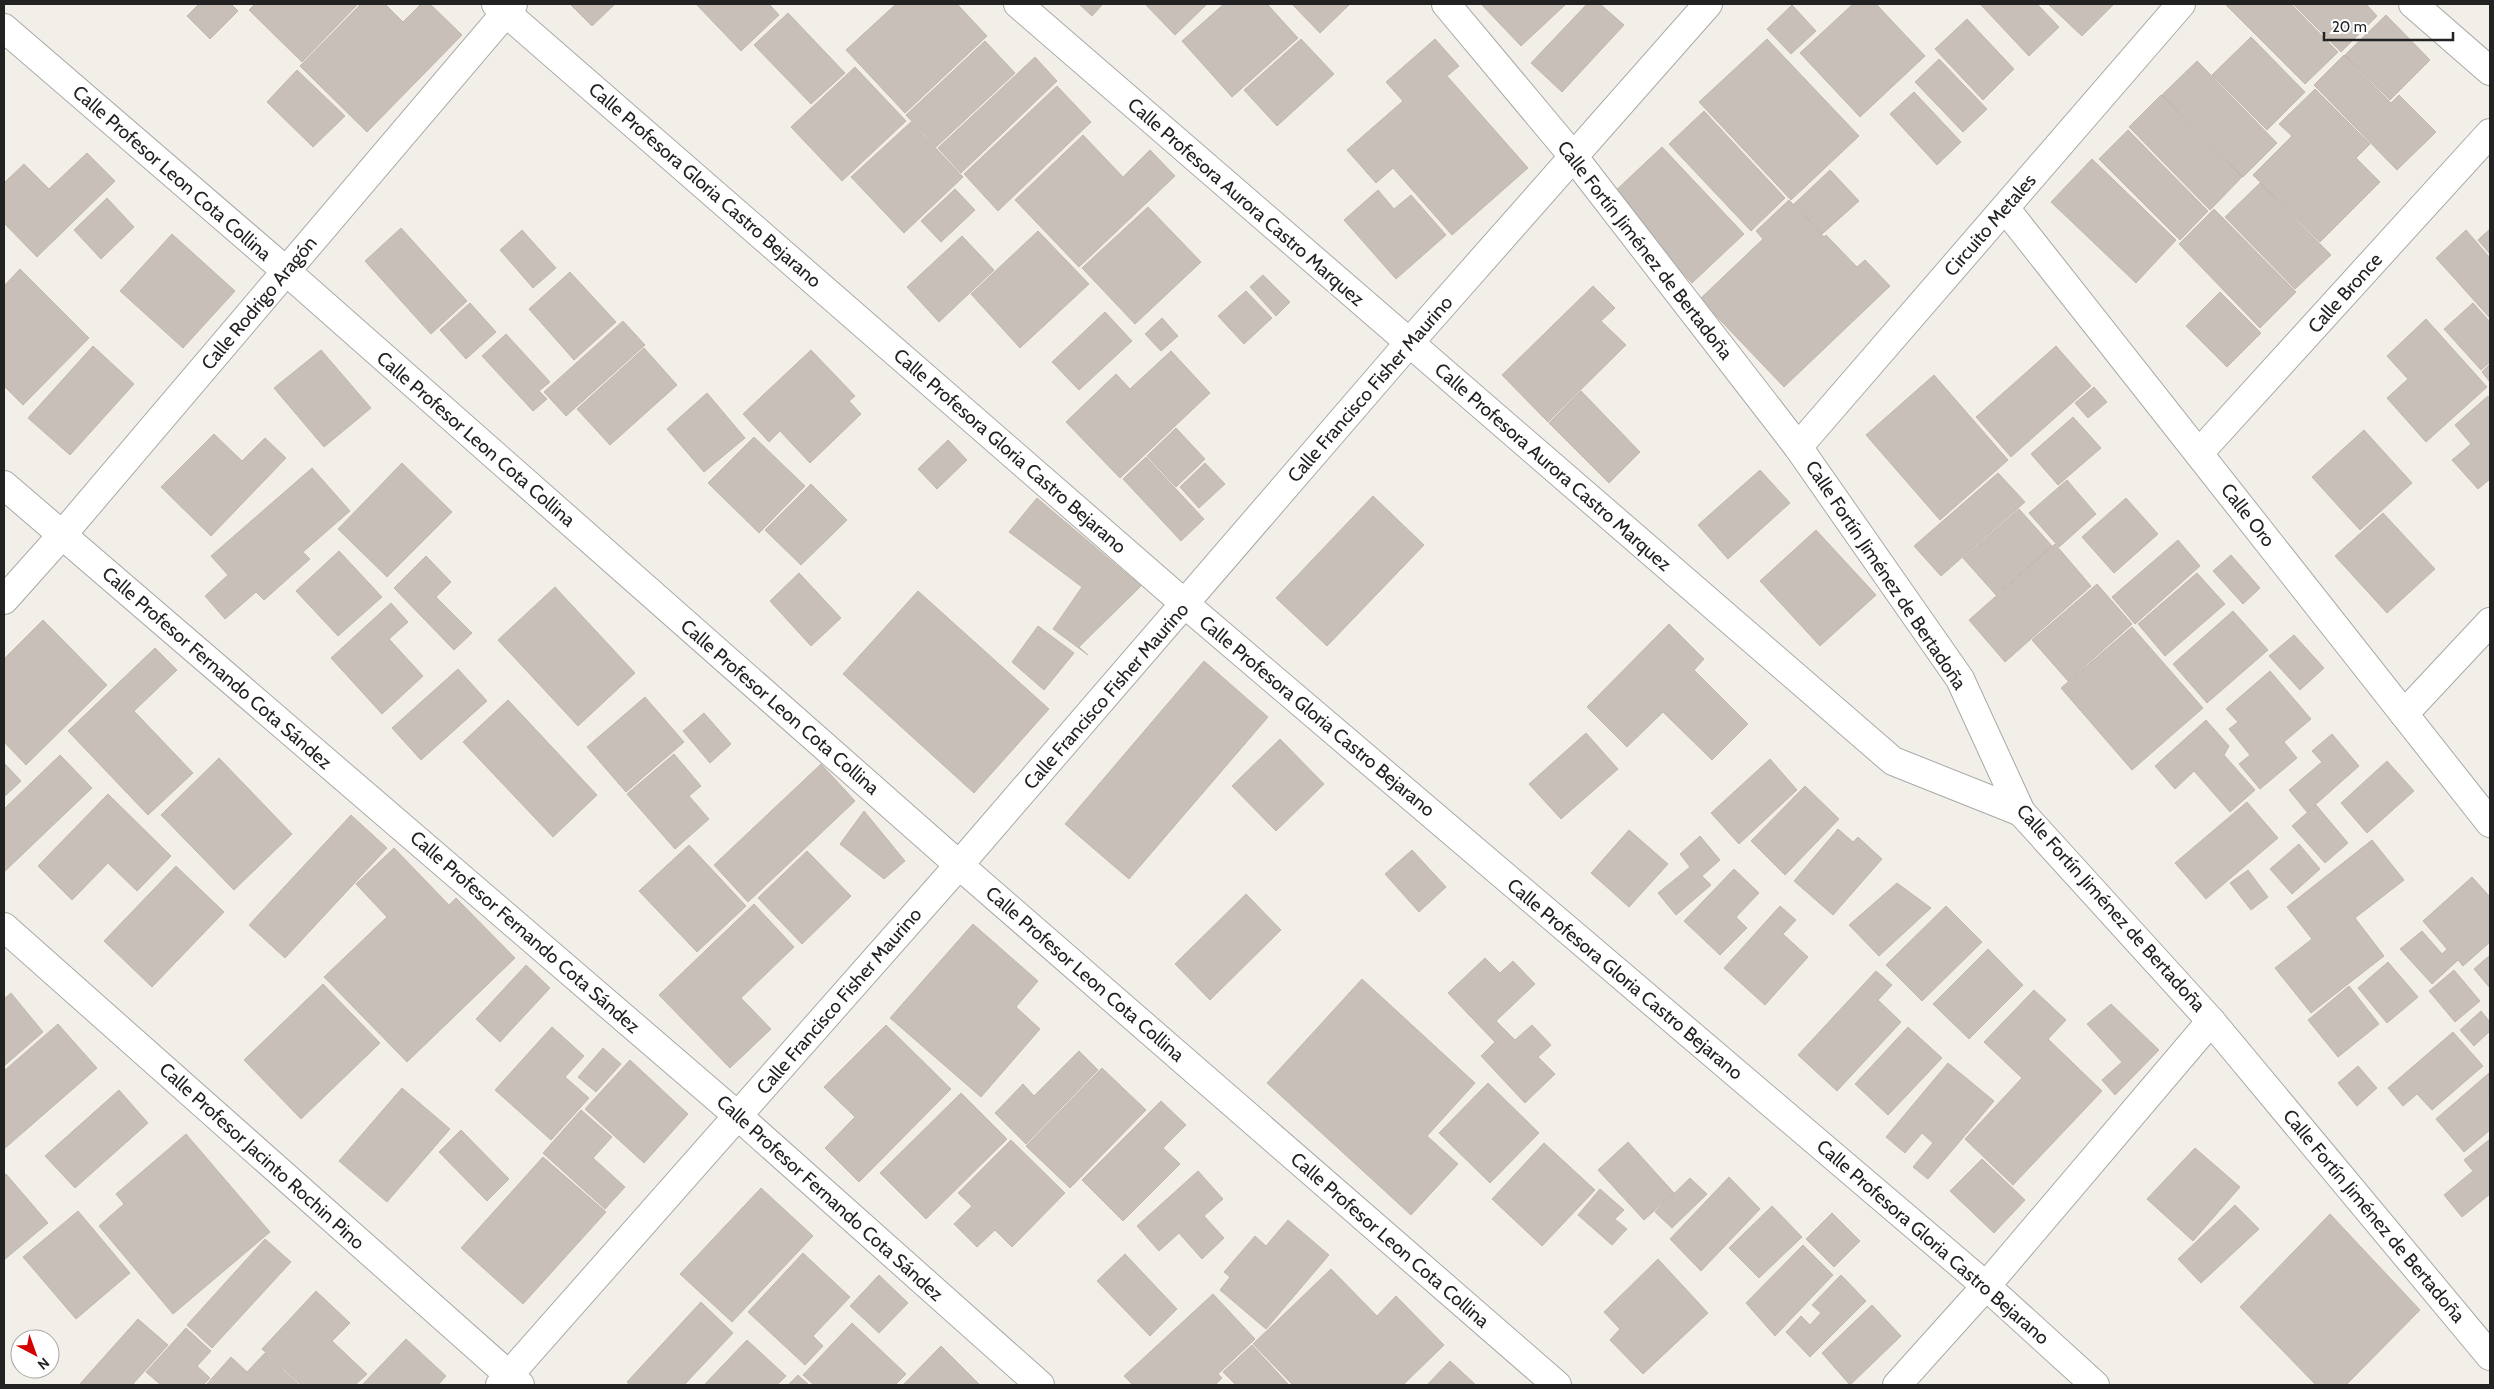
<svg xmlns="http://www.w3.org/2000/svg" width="2494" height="1389" font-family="Cabin,sans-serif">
  <rect width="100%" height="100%" fill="#f2efe9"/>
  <!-- building -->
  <g fill="#c7bfb8" stroke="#c4b6ab">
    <path d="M199 4H231L238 11 210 39 187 16Z"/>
    <path d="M255 4H358L302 62 249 10Z"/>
    <path d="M361 4H385L403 22 421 4H430L462 35 367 132 300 66Z"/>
    <path d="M570 4H615L592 26Z"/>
    <path d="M696 4H769L779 15 741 51Z"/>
    <path d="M896 4H957L987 36 905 113 846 50Z"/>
    <path d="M1079 4H1103L1092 16Z"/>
    <path d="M1145 4H1207L1175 35Z"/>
    <path d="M1224 4H1267L1298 38 1232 97 1182 41Z"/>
    <path d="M1292 4H1350L1320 33Z"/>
    <path d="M1481 4H1566L1521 46Z"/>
    <path d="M1587 4H1600L1624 25 1562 92 1531 63Z"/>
    <path d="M1853 4H1876L1925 56 1860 117 1800 53Z"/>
    <path d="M1983 4H2037L2059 27 2029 56 1981 5Z"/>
    <path d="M2048 4H2114L2082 36Z"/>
    <path d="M2225 4H2291L2338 52 2305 84Z"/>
    <path d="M2293 4H2366L2377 16 2341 52Z"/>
    <path d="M1792 5 1816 31 1791 54 1767 29Z"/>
    <path d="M788 13 845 73 811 104 754 45Z"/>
    <path d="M2386 15 2430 60 2390 100 2345 55Z"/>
    <path d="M1967 19 2014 69 1983 100 1935 49Z"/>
    <path d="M2251 37 2305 92 2267 130 2212 75Z"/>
    <path d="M1301 39 1334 74 1277 126 1244 90Z"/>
    <path d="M1435 39 1459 66 1447 76 1528 168 1452 235 1393 168 1376 183 1347 150 1403 101 1386 82Z"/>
    <path d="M1767 39 1859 136 1791 200 1699 102Z"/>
    <path d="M985 41 1015 73 936 147 906 115Z"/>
    <path d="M2344 55 2391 103 2399 95 2436 132 2397 170 2314 85Z"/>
    <path d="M1035 57 1057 81 961 173 938 148Z"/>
    <path d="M1939 59 1987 109 1963 132 1915 82Z"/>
    <path d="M2197 61 2277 143 2243 177 2162 95Z"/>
    <path d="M855 67 906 121 842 181 791 127Z"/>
    <path d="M297 70 345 116 313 147 267 102Z"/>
    <path d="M1057 86 1091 122 998 211 964 174Z"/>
    <path d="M2315 89 2370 144 2356 158 2380 182 2320 242 2253 175 2292 136 2279 124Z"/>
    <path d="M1914 92 1961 142 1937 165 1890 114Z"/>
    <path d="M2161 95 2242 177 2210 210 2129 127Z"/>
    <path d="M1704 111 1785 198 1751 231 1669 144Z"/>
    <path d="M911 122 963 177 904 233 851 177Z"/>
    <path d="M2128 130 2208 211 2180 240 2099 159Z"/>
    <path d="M1083 135 1123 177 1150 150 1175 176 1079 267 1015 200Z"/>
    <path d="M1662 147 1744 234 1692 283 1610 196Z"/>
    <path d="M87 153 115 181 37 257 4 223V183L24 164 49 189Z"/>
    <path d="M2092 159 2176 240 2136 283 2051 202Z"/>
    <path d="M1830 170 1859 201 1822 234 1794 204Z"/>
    <path d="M2260 183 2331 255 2295 289 2225 217Z"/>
    <path d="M955 189 975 210 941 242 921 221Z"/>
    <path d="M1378 190 1394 209 1411 195 1446 235 1396 279 1344 220Z"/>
    <path d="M107 198 134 227 101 259 74 230Z"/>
    <path d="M1789 200 1824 237 1826 235 1857 267 1865 260 1890 286 1784 387 1700 299 1763 239 1756 231Z"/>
    <path d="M1148 207 1201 262 1135 324 1082 268Z"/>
    <path d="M2214 209 2296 292 2260 328 2179 244Z"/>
    <path d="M401 228 467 301 431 334 365 261Z"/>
    <path d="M2490 229V254L2478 240Z"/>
    <path d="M522 230 556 268 533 288 500 250Z"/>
    <path d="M2466 230 2490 258V318L2436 258Z"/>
    <path d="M1038 231 1089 284 1020 348 971 294Z"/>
    <path d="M172 234 235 291 183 348 120 291Z"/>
    <path d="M962 236 994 270 939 322 907 287Z"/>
    <path d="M20 269 89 338 23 405 4 386V286Z"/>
    <path d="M570 272 616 322 574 360 529 309Z"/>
    <path d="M1263 275 1290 302 1276 316 1250 287Z"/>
    <path d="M1593 286 1615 308 1601 321 1626 345 1548 422 1502 375Z"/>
    <path d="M1246 291 1272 318 1244 344 1218 316Z"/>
    <path d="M2220 292 2261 333 2227 367 2186 326Z"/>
    <path d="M470 303 496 332 466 359 440 330Z"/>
    <path d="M2473 303 2490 322V362L2481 370 2444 329Z"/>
    <path d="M1105 312 1132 341 1079 390 1052 362Z"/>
    <path d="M1162 318 1178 336 1161 351 1145 334Z"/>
    <path d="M2426 319 2487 387 2426 442 2387 398 2408 379 2387 356Z"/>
    <path d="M623 321 645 345 566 416 544 392Z"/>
    <path d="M506 334 550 382 539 391 547 399 533 411 482 356Z"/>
    <path d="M93 346 134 384 70 455 28 418Z"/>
    <path d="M2056 346 2091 386 2011 457 1976 417Z"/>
    <path d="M644 348 677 385 610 445 577 409Z"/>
    <path d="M321 350 371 408 324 447 274 388Z"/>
    <path d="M811 350 855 396 849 401 861 414 810 463 780 431 769 442 743 414Z"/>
    <path d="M1171 351 1210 393 1120 478 1066 422 1116 374 1130 389Z"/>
    <path d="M2490 364V382L2482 372Z"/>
    <path d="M1934 375 2008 460 1940 520 1866 435Z"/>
    <path d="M2094 387 2107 402 2088 418 2075 403Z"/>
    <path d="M1581 391 1640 452 1609 483 1549 423Z"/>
    <path d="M707 393 745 438 704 472 667 429Z"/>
    <path d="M2488 396 2490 398V479L2478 489 2452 460 2471 444 2455 425Z"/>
    <path d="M2073 417 2101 448 2058 485 2031 454Z"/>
    <path d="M1176 428 1205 459 1176 487 1147 456Z"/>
    <path d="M2364 430 2412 483 2360 530 2312 477Z"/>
    <path d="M214 434 242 461 265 438 286 458 211 536 161 487Z"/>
    <path d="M754 437 805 486 759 533 708 483Z"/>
    <path d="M948 440 967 460 937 489 918 469Z"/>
    <path d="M1146 457 1204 519 1181 541 1123 479Z"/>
    <path d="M402 463 452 512 387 577 338 529Z"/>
    <path d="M1205 463 1225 484 1199 508 1180 487Z"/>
    <path d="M312 468 350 511 303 552 310 559 264 600 256 592 225 619 205 596 228 575 211 556Z"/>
    <path d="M1760 470 1790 503 1728 559 1698 525Z"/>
    <path d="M1998 473 2025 502 1941 576 1914 546Z"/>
    <path d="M2067 480 2096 514 2059 547 2029 513Z"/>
    <path d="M811 484 847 520 801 565 765 530Z"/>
    <path d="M1373 496 1424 545 1327 646 1276 598Z"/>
    <path d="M1037 498 1141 586 1079 647 1088 655 1053 629 1082 587 1009 532Z"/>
    <path d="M2126 498 2158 534 2114 573 2082 537Z"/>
    <path d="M2019 509 2052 546 1996 595 1963 558Z"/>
    <path d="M2383 513 2435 569 2387 613 2335 556Z"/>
    <path d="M1816 530 1876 595 1820 646 1760 581Z"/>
    <path d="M2178 540 2200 566 2135 624 2112 597Z"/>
    <path d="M2055 544 2091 586 2005 662 1969 620Z"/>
    <path d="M339 551 382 597 338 636 296 591Z"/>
    <path d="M2231 555 2260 588 2243 604 2213 571Z"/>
    <path d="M426 556 451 582 436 597 472 633 454 650 394 588Z"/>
    <path d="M799 573 841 618 811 646 770 601Z"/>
    <path d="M2197 573 2225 604 2165 656 2138 624Z"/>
    <path d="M2097 584 2132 624 2068 681 2032 640Z"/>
    <path d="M555 587 635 673 578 726 498 640Z"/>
    <path d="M918 591 1049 709 974 793 843 674Z"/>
    <path d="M391 603 408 622 389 639 423 676 382 714 331 658Z"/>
    <path d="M2233 611 2268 650 2207 703 2173 664Z"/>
    <path d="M43 620 107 685 26 765 4 742V659Z"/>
    <path d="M1669 624 1704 659 1694 670 1748 724 1712 760 1663 712 1627 747 1587 707Z"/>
    <path d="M1038 626 1074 653 1044 690 1012 662Z"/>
    <path d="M2132 627 2203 708 2132 770 2061 688Z"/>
    <path d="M2294 635 2324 668 2300 690 2269 656Z"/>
    <path d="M155 648 177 670 134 711 193 773 148 815 68 731Z"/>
    <path d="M1204 661 1268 717 1129 879 1065 824Z"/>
    <path d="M458 669 487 701 421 760 392 728Z"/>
    <path d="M2270 671 2311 719 2284 742 2297 758 2260 789 2239 764 2250 755 2229 729 2238 722 2226 709Z"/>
    <path d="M645 697 684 742 626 792 587 747Z"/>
    <path d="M508 700 597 795 553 837 463 742Z"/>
    <path d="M704 713 731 744 710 763 683 731Z"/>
    <path d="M2206 720 2229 746 2224 755 2255 790 2230 812 2194 771 2175 789 2155 766Z"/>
    <path d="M1586 733 1618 769 1561 819 1529 784Z"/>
    <path d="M2332 734 2359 766 2307 812 2289 790 2322 762 2312 751Z"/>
    <path d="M1280 739 1324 784 1276 831 1232 786Z"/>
    <path d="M674 754 701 786 689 796 709 819 675 849 627 794Z"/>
    <path d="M60 755 92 788 4 872V809Z"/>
    <path d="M219 758 292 834 234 890 161 815Z"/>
    <path d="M1770 759 1797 790 1739 844 1711 813Z"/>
    <path d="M2387 761 2414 791 2367 833 2341 803Z"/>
    <path d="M4 763 21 781 4 797Z"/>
    <path d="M821 764 855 801 748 902 714 865Z"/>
    <path d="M1805 786 1839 819 1785 875 1751 841Z"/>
    <path d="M108 794 171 856 137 891 108 863 72 900 38 866Z"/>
    <path d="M2247 802 2278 838 2206 899 2175 863Z"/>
    <path d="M2316 805 2348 843 2325 863 2292 826Z"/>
    <path d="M864 811 905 861 884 879 840 844Z"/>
    <path d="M351 815 387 848 285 958 249 925Z"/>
    <path d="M1838 829 1853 842 1858 837 1882 859 1833 915 1794 881Z"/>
    <path d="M1629 830 1668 864 1629 907 1591 873Z"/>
    <path d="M1700 836 1720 860 1702 876 1711 885 1676 915 1658 893 1690 867 1680 854Z"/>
    <path d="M2372 840 2404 880 2355 918 2384 956 2311 1013 2275 968 2312 939 2287 907Z"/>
    <path d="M2299 844 2320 869 2292 894 2270 869Z"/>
    <path d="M689 845 746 906 697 952 639 891Z"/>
    <path d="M394 848 449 905 456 898 515 958 407 1062 324 977 387 917 356 884Z"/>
    <path d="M1412 850 1446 887 1419 912 1385 874Z"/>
    <path d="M807 851 851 896 802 944 758 898Z"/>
    <path d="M176 866 224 912 152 987 104 941Z"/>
    <path d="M1734 869 1759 893 1736 917 1747 928 1720 955 1684 921Z"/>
    <path d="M2248 870 2268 897 2251 910 2230 883Z"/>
    <path d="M2472 877 2490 897V942L2463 966 2458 960 2432 984 2400 949 2422 931 2442 954 2447 949 2423 921Z"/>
    <path d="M1897 883 1931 908 1879 956 1849 925Z"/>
    <path d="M1246 894 1281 930 1210 1000 1175 964Z"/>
    <path d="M754 904 794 947 741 998 771 1029 730 1068 659 995Z"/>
    <path d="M1780 906 1796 920 1783 934 1808 957 1765 1005 1724 968Z"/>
    <path d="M1946 906 1982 942 1922 1001 1886 965Z"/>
    <path d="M973 924 1038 981 1016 1007 1040 1029 981 1097 890 1018Z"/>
    <path d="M1988 949 2023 985 1969 1039 1933 1004Z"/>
    <path d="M2490 955V988L2474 969Z"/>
    <path d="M1485 958 1500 973 1513 961 1535 984 1496 1021 1515 1040 1532 1025 1551 1045 1538 1057 1555 1074 1525 1103 1481 1056 1495 1042 1448 993Z"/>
    <path d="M2388 962 2418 997 2387 1023 2358 988Z"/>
    <path d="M526 965 550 988 500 1042 476 1019Z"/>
    <path d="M2454 970 2480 1001 2455 1022 2429 991Z"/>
    <path d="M1876 971 1892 985 1878 1000 1901 1022 1837 1091 1798 1055Z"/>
    <path d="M1362 979 1475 1083 1427 1136 1458 1164 1411 1215 1267 1083Z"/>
    <path d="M323 984 380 1043 301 1119 244 1060Z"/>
    <path d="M2349 986 2379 1024 2338 1057 2308 1020Z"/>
    <path d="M2034 990 2066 1020 2048 1039 2102 1091 2013 1185 1965 1139 2022 1078 1984 1042Z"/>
    <path d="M11 993 43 1032 4 1066V999Z"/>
    <path d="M2111 1004 2159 1050 2115 1095 2102 1080 2122 1062 2087 1024Z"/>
    <path d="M2481 1011 2490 1022V1031L2474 1046 2460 1030Z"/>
    <path d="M58 1024 97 1068 4 1149V1071Z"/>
    <path d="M886 1025 951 1089 859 1182 825 1148 855 1117 824 1087Z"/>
    <path d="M552 1027 584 1056 565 1077 589 1098 551 1140 495 1090Z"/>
    <path d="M1908 1027 1942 1058 1888 1115 1855 1084Z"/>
    <path d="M2453 1032 2483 1066 2432 1110 2417 1094 2403 1106 2388 1088Z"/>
    <path d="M603 1048 621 1064 596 1092 578 1077Z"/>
    <path d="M1079 1051 1098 1070 1026 1144 995 1113 1023 1084 1034 1096Z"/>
    <path d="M630 1060 688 1114 644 1163 585 1109Z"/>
    <path d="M1948 1063 1994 1101 1928 1179 1913 1167 1933 1143 1922 1133 1905 1153 1886 1137Z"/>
    <path d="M2358 1066 2377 1088 2357 1106 2338 1083Z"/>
    <path d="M1102 1068 1146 1110 1070 1188 1026 1146Z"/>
    <path d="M2489 1073 2490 1130 2464 1152 2436 1119Z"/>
    <path d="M1488 1083 1539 1133 1490 1183 1439 1133Z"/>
    <path d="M402 1088 450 1129 387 1202 339 1161Z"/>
    <path d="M119 1090 148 1123 75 1188 45 1156Z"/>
    <path d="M961 1093 1007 1139 926 1219 880 1173Z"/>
    <path d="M1161 1101 1186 1125 1163 1148 1180 1164 1123 1221 1082 1180Z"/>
    <path d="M581 1110 612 1137 593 1158 625 1187 605 1209 543 1153Z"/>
    <path d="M461 1130 509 1179 487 1201 439 1152Z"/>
    <path d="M186 1134 270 1232 173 1314 99 1226 124 1204 116 1194Z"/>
    <path d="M2490 1139V1194L2462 1217 2444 1195 2473 1171 2464 1160Z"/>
    <path d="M1011 1140 1065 1193 1012 1247 995 1230 977 1247 954 1224 972 1206 958 1193Z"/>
    <path d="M1628 1142 1674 1193 1644 1220 1598 1170Z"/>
    <path d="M1544 1143 1595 1190 1542 1246 1492 1199Z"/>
    <path d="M2195 1148 2240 1187 2193 1241 2147 1199Z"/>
    <path d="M543 1157 606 1212 523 1304 461 1248Z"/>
    <path d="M1982 1159 2025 1200 1994 1233 1950 1191Z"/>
    <path d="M1198 1171 1223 1199 1204 1216 1224 1238 1202 1259 1179 1233 1159 1251 1137 1226Z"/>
    <path d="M6 1174 48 1223 4 1260V1176Z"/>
    <path d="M1729 1177 1760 1209 1701 1271 1670 1239Z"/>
    <path d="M1690 1178 1707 1194 1672 1228 1655 1212Z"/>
    <path d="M761 1188 813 1236 732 1322 680 1274Z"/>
    <path d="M1600 1189 1624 1210 1615 1219 1627 1229 1612 1245 1578 1215Z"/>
    <path d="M2235 1205 2259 1229 2201 1283 2178 1259Z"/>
    <path d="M1772 1206 1802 1237 1759 1278 1729 1248Z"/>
    <path d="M78 1211 130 1273 76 1319 23 1257Z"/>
    <path d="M1832 1213 1860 1241 1834 1267 1806 1239Z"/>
    <path d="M2330 1214 2420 1310 2346 1385H2316L2240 1307Z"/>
    <path d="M1288 1220 1329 1255 1266 1329 1220 1290 1230 1277 1224 1272 1255 1236 1266 1246Z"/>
    <path d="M265 1239 291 1262 212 1348 187 1325Z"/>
    <path d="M1803 1245 1833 1275 1775 1336 1746 1303Z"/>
    <path d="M803 1253 850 1297 813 1336 823 1346 805 1365 748 1312Z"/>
    <path d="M1125 1254 1177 1309 1150 1336 1097 1281Z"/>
    <path d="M1658 1259 1708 1313 1643 1374 1610 1340 1620 1329 1604 1312Z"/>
    <path d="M1331 1269 1377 1316 1396 1296 1444 1345 1403 1385H1293L1253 1344Z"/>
    <path d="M879 1275 908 1303 879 1333 850 1306Z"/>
    <path d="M1841 1275 1866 1301 1810 1357 1786 1332 1801 1316 1810 1325 1821 1313 1812 1305Z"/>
    <path d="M316 1291 350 1323 332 1341 367 1374 355 1385H301L262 1349Z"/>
    <path d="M1213 1294 1255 1339 1218 1374 1222 1378 1215 1385H1133L1124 1376Z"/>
    <path d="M701 1302 733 1333 684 1385H630L627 1382Z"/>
    <path d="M1872 1305 1901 1336 1850 1385 1822 1353Z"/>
    <path d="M138 1319 168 1345 132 1385H79Z"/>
    <path d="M852 1323 906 1374 895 1385H814L803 1375Z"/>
    <path d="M186 1328 211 1351 197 1366 210 1378 203 1385H161L146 1372Z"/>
    <path d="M406 1339 446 1376 438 1385H362Z"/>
    <path d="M747 1340 786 1376 777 1385H704Z"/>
    <path d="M1252 1345 1289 1385H1236L1223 1372Z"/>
    <path d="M941 1346 980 1385H903Z"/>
    <path d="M265 1353 299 1385H206L231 1357 247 1372Z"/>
    <path d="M1450 1361 1476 1385H1427Z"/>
    <path d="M798 1375 809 1385H788Z"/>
  </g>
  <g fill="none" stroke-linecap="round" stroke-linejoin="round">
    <!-- minor casing -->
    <g stroke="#a9a9a9" stroke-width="30">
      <g id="minor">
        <path d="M496 4 1185 604 1986 1286 2095 1385"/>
        <path d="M1018 4 1893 761 2021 812"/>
        <path d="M1446 4 1573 156 1798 447 1960 679 2021 812 2211 1021 2490 1356"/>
        <path d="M2413 4 2490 71"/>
        <path d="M4 28 286 271 959 865 1557 1385"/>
        <path d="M2005 208 2490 823"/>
        <path d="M1798 447 2181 4"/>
        <path d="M2199 453 2490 133"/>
        <path d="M4 485 738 1116 1040 1385"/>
        <path d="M4 600 62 535 513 4"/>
        <path d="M2404 714 2490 622"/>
        <path d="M4 927 520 1385"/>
        <path d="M500 1385 959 865 1409 343 1708 4"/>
        <path d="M1897 1385 1986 1286 2211 1021"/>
      </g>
    </g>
    <!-- minor -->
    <use href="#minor" stroke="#fff" stroke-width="28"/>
  </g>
  <g text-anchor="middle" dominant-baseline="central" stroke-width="4.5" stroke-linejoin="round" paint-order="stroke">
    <!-- street labels -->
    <g font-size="19" fill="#222" stroke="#fff">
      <text transform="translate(172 173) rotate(41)">Calle Profesor Leon Cota Collina</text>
      <text transform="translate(705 185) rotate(41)">Calle Profesora Gloria Castro Bejarano</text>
      <text transform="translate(1246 202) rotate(41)">Calle Profesora Aurora Castro Marquez</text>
      <text transform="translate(1990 225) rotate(-49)">Circuito Metales</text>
      <text transform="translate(1645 250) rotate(52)">Calle Fortín Jiménez de Bertadoña</text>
      <text transform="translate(2345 293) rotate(-48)">Calle Bronce</text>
      <text transform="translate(259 303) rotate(-50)">Calle Rodrigo Aragón</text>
      <text transform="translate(1370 389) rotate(-49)">Calle Francisco Fisher Maurino</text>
      <text transform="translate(476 439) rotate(41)">Calle Profesor Leon Cota Collina</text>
      <text transform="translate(1010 451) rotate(41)">Calle Profesora Gloria Castro Bejarano</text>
      <text transform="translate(1553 467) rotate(41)">Calle Profesora Aurora Castro Marquez</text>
      <text transform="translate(2248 515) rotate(52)">Calle Oro</text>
      <text transform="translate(1886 575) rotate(56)">Calle Fortín Jiménez de Bertadoña</text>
      <text transform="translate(217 668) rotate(41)">Calle Profesor Fernando Cota Sández</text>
      <text transform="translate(1106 696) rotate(-49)">Calle Francisco Fisher Maurino</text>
      <text transform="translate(780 707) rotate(41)">Calle Profesor Leon Cota Collina</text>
      <text transform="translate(1317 716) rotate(40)">Calle Profesora Gloria Castro Bejarano</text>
      <text transform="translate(2111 908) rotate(48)">Calle Fortín Jiménez de Bertadoña</text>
      <text transform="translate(525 932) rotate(41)">Calle Profesor Fernando Cota Sández</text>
      <text transform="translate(1085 974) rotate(41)">Calle Profesor Leon Cota Collina</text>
      <text transform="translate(1625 979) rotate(40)">Calle Profesora Gloria Castro Bejarano</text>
      <text transform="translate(839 1001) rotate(-49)">Calle Francisco Fisher Maurino</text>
      <text transform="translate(262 1156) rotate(42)">Calle Profesor Jacinto Rochin Pino</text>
      <text transform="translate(830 1198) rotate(42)">Calle Profesor Fernando Cota Sández</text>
      <text transform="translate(2374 1216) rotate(50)">Calle Fortín Jiménez de Bertadoña</text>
      <text transform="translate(1390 1240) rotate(41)">Calle Profesor Leon Cota Collina</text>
      <text transform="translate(1933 1242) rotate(41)">Calle Profesora Gloria Castro Bejarano</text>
    </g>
  </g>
  <!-- border -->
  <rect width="2494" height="1389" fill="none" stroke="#222222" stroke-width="10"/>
  <!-- north arrow -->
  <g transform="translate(35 1354) rotate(139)"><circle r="24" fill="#ffffff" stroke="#a7a7a7"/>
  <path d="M0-4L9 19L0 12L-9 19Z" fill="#d40000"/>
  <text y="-8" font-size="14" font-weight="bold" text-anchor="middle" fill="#222222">N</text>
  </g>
  <!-- scale -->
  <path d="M2324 32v8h129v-8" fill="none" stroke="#222222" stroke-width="2.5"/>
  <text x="2332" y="32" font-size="15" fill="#222222" stroke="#ffffff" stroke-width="4" paint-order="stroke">20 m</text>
</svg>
